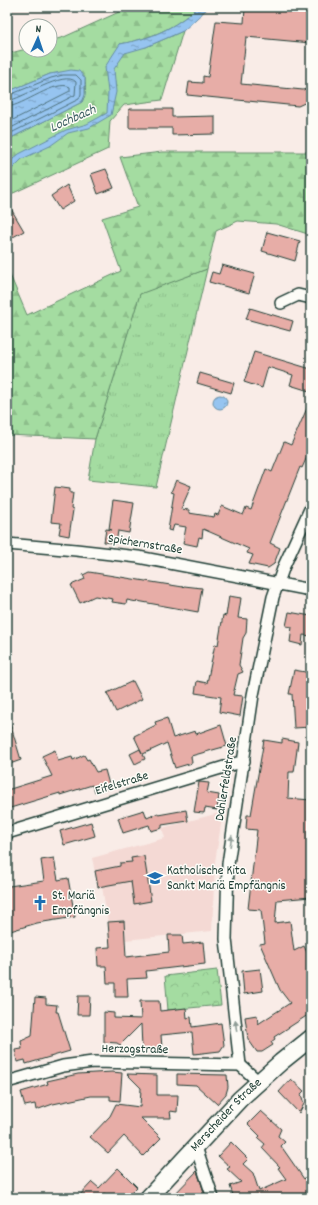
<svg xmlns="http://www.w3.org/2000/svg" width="318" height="1205" font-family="Dekko,sans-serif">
  <defs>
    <pattern id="grass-tufts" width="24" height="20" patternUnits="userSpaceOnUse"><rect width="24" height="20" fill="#a4dca1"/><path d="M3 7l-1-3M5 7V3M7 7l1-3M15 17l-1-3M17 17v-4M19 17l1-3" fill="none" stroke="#8dbe8b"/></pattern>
    <pattern id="forest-firs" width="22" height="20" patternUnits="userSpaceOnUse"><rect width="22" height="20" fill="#a4dca1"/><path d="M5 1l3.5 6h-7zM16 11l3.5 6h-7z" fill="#8dbe8b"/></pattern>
    <pattern id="park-crowns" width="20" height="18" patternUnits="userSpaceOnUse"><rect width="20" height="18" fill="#a4dca1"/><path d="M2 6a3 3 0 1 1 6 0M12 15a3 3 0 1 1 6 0" fill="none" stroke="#8dbe8b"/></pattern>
    <pattern id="water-ripples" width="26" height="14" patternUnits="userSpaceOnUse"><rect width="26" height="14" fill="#96c4f0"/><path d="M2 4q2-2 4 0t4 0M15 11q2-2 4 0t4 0" fill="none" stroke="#7aa0c3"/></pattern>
  </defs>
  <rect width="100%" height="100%" fill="#f9ece7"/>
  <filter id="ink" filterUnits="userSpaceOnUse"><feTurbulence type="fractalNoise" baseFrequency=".025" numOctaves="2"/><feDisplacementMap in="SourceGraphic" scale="8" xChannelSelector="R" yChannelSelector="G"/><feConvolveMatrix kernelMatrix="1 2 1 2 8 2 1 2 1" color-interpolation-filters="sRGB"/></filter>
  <g filter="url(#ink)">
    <!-- built -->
    <path fill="#f4d9d4" d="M223 812 215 862 212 931 125 940 124 921 108 922 102 887H98L92 858 165 838 162 828Z"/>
    <!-- grass -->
    <path fill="url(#grass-tufts)" stroke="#628c6a" d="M207 269 156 487 88 480 95 439 140 293Z"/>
    <!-- forest -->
    <g fill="url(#forest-firs)" stroke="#628c6a">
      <path d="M130 7H198C173 29 152 38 120 44L146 47 183 31 162 100 124 105 110 121 108 149 7 196V140L82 102C86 94 86 87 85 78L50 74 7 92V54L26 49V50H50V41L64 37Z"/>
      <path d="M162 152H311V235L276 224 238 221 216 231 207 269 140 294 95 439 7 435V268L27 315 121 271 102 218 138 207 120 157Z"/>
    </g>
    <!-- park -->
    <path fill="url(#park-crowns)" stroke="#628c6a" d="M217 970 221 1005 168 1010 165 976Z"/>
    <!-- water -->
    <g fill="url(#water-ripples)" stroke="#668ea5">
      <path d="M198 7H209L183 31 146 47 125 53 114 69 116 92 111 115 89 128 68 133 50 146 22 159 7 174V164L19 154 66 130 87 124 107 113 108 92 105 67 120 44C153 38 173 29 198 7Z"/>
      <path d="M71 70 79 71 85 78V95L82 102 7 140V92L50 74Z"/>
      <circle cx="220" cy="402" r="7"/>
    </g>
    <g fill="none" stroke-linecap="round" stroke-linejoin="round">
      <!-- shore -->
      <g stroke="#4f737f" stroke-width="1">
        <path d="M7 96 51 78 63 75H76L81 80V94L79 99 7 135"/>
        <path d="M7 101C21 100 64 69 76 82L75 95 7 130"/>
        <path d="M7 107C23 106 56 79 70 87V91L7 123"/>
      </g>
    </g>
    <!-- building -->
    <g fill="#e7ada7" stroke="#1f3d34">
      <path d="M245 7H311V43L246 37 241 84 303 90 311 87V100L298 106 187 95 189 82 203 83V76L208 77 216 21 244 23Z"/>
      <path d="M129 109H172V117L215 116V134L172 135V128H129Z"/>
      <path d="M106 169 114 188 98 194 91 174Z"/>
      <path d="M67 185 74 201 60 210 51 196Z"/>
      <path d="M7 202 24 231 13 237 7 227Z"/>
      <path d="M267 232 300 241 295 261 262 251Z"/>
      <path d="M222 265 255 274 249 293 209 282 212 272 219 274Z"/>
      <path d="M250 308 293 321 290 331 246 319Z"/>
      <path d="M254 352 311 369V383L309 391 290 385 293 375 268 367 262 388 244 382Z"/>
      <path d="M200 373 234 383 231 393 197 383Z"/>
      <path d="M311 399V448L302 468 300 467 270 543 280 548 274 564 268 568 249 564 253 555 247 553 249 549 203 529 202 538 199 537 197 546 183 543 186 527 174 525 172 531 168 530 174 493 171 492 176 480 191 486 181 509 189 510V513L214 517 215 514 218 515 222 506 243 515 246 508 251 510 266 469 272 472 284 442 291 445Z"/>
      <path d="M55 487 70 489V493H73L71 509 73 510 69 536 59 534 61 523 51 522Z"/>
      <path d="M113 500 134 503 129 533 118 531 116 543 104 542 106 529 112 530 109 529Z"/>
      <path d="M89 572 183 587 184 586 202 588 198 612 137 601V602L127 600 126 604 112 602 113 599 95 596 80 603 71 585 85 579 83 575Z"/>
      <path d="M229 596 241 598 238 618 247 619 246 633 243 638 239 665 243 672 238 674 233 695 243 696 240 716 219 712 221 697 195 693 197 681 207 683 215 644 218 645 223 615 226 616Z"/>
      <path d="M289 612 311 616V636L303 635 302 645 290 642 292 627 286 626Z"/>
      <path d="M294 670 311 673V727L294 728 292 694H289Z"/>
      <path d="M133 681 142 699 116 712 107 693Z"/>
      <path d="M167 718 173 738 195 731 196 734 221 725 227 746 191 756 192 763 175 768 167 743 143 754 145 759 135 764 130 754 140 749 142 753 134 736 156 725 155 722Z"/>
      <path d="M7 723H10L21 760 7 765Z"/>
      <path d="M282 739 298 742 294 772H289L288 798 310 800 311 897 277 900 275 923 290 921 294 951 304 946 311 961V1013L274 1037 275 1039 271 1042 273 1045 262 1052H257L248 1039 245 1017 257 1015 258 1024 290 1003 280 990 260 944 265 943 261 910 248 909 257 830 246 829 247 815H251L264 740 282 743Z"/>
      <path d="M55 750 58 761 72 757 73 760 84 755 87 760 89 759 96 772 105 770 110 788 95 792 92 785 60 795V793L7 809V790L52 776 42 756Z"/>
      <path d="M199 782 209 783 207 793 219 795 217 810 205 808 204 813 194 812Z"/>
      <path d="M144 810 147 818 158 813V815L186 810 188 821 162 825V828L151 831 149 825 123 833 118 818Z"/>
      <path d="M91 822 95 836 64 845 60 831Z"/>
      <path d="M144 856 151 901 134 904 131 881 98 887 95 871 120 866V863L132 862 131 858Z"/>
      <path d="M54 858 58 880 68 878 75 917 37 923 7 932V888H9V886L44 881 41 860Z"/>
      <path d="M124 921 126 957 169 952 168 935H182L183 944 203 942 205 964 146 971 147 978 127 979 128 997H115V983H107L106 966H98L97 948 110 947 108 922Z"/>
      <path d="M260 969 263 991 244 994 242 971Z"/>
      <path d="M78 996H90L89 1015H77Z"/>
      <path d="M35 997 46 998V1004L57 1005 56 1012H58L70 1051 26 1064 25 1060 17 1062 15 1050 22 1049 21 1041 32 1036Z"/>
      <path d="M140 1001H159L160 1011 186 1008 187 1018 191 1017 192 1027 221 1023 224 1045 220 1051 194 1054 192 1032 161 1035 162 1048 142 1049 141 1024 120 1045 117 1043 104 1042V1012L114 1013V1018L141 1019Z"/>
      <path d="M112 1072 122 1073 120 1101 110 1100V1096H91L53 1104 36 1110 35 1104 25 1106 21 1092 48 1084 47 1081 78 1074Z"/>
      <path d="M127 1074 157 1075V1095H178L177 1112 170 1111 171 1118H141L161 1138 143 1156 124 1136 108 1153 90 1137 110 1116 116 1104 140 1107 141 1088Z"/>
      <path d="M177 1074 227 1075 228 1087 226 1094 217 1104 196 1085 177 1084Z"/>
      <path d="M291 1079 304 1091 301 1094 304 1104 299 1113 279 1092Z"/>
      <path d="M261 1111 281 1129 278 1136 285 1142 281 1146 304 1179 311 1174V1198H234L230 1186 241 1182 227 1169 230 1167 218 1156 231 1142 248 1159 243 1164 253 1173 259 1191 286 1179 278 1168 280 1167 262 1148 265 1144 258 1138 260 1136 248 1124Z"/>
      <path d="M118 1168 137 1187 126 1198H110L104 1193 99 1198H77L92 1182 99 1188Z"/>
      <path d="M197 1171 206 1198H171Z"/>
    </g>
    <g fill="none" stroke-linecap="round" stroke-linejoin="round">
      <!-- street casing -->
      <g stroke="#1f3d34" stroke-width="14">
        <g id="street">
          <path d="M281 303 298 295 311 298"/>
          <path d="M7 544 76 550 138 557 311 590"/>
          <path d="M7 833 244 761"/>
          <path d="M240 1065 226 939 228 864 253 695 273 597 284 566 311 507"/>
          <path d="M7 1082 63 1066 93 1062 240 1065 259 1082"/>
          <path d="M196 1147 213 1198"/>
        </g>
      </g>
      <!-- secondary casing -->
      <g stroke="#1f3d34" stroke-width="19">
        <g id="secondary">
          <path id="s1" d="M148 1198 240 1099 281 1062 311 1038"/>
        </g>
      </g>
      <!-- street -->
      <use href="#street" stroke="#fdfcf7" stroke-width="11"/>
      <!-- secondary -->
      <use href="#secondary" stroke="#fdfcf7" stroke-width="16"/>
    </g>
    <!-- one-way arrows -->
    <defs><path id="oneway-solid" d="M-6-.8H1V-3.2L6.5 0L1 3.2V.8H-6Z"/></defs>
    <g fill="#8e9c96">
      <use href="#oneway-solid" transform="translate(231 841) rotate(-81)"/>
      <use href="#oneway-solid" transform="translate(236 1026) rotate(-97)"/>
    </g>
  </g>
  <!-- icons -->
  <defs>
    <g id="school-bare" transform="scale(1.2)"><path d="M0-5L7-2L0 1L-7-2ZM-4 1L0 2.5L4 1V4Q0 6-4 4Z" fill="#1f6fb2" stroke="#fdfcf7" stroke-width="2.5" paint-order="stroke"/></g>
    <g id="church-bare" transform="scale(1.2)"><path d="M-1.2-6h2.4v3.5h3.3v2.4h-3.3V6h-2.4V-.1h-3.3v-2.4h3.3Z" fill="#1f6fb2" stroke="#fdfcf7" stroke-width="2.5" paint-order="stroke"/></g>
  </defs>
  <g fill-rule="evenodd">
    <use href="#school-bare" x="155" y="878"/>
    <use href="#church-bare" x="40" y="903"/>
  </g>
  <g text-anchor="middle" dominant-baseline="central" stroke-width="3" stroke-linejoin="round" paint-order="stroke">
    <!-- street labels -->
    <g font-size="13" fill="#1f3d34" stroke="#fdfcf7">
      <text transform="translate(145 545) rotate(9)">Spichernstraße</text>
      <text transform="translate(227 779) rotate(-81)">Dahlerfeldstraße</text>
      <text transform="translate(122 784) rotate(-17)">Eifelstraße</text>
      <text transform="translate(135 1050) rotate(1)">Herzogstraße</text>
      <text stroke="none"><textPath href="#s1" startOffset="114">Merscheider Straße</textPath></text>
    </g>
    <!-- poi labels -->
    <g font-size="13" fill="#1f3d34" stroke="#fdfcf7" text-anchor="start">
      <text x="167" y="871">Katholische Kita<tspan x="167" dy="15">Sankt Mariä Empfängnis</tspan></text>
      <text x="52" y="896">St. Mariä<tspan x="52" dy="15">Empfängnis</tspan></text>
    </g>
    <!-- water labels -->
    <g font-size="14" font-style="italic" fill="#3d5f63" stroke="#fdfcf7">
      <text transform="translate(73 119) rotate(-24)">Lochbach</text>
    </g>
  </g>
  <!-- margin -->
  <rect width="318" height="1205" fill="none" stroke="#fdfcf7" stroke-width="24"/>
  <rect x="12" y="12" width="294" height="1181" fill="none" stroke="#1f3d34" stroke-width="1.5" filter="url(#ink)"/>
  <!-- north arrow -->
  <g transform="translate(38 38) rotate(3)"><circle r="19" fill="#fdfcf7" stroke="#a4b0a9"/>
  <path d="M0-3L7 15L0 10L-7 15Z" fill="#1f6fb2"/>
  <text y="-6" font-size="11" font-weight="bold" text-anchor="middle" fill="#1f3d34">N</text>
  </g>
</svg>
